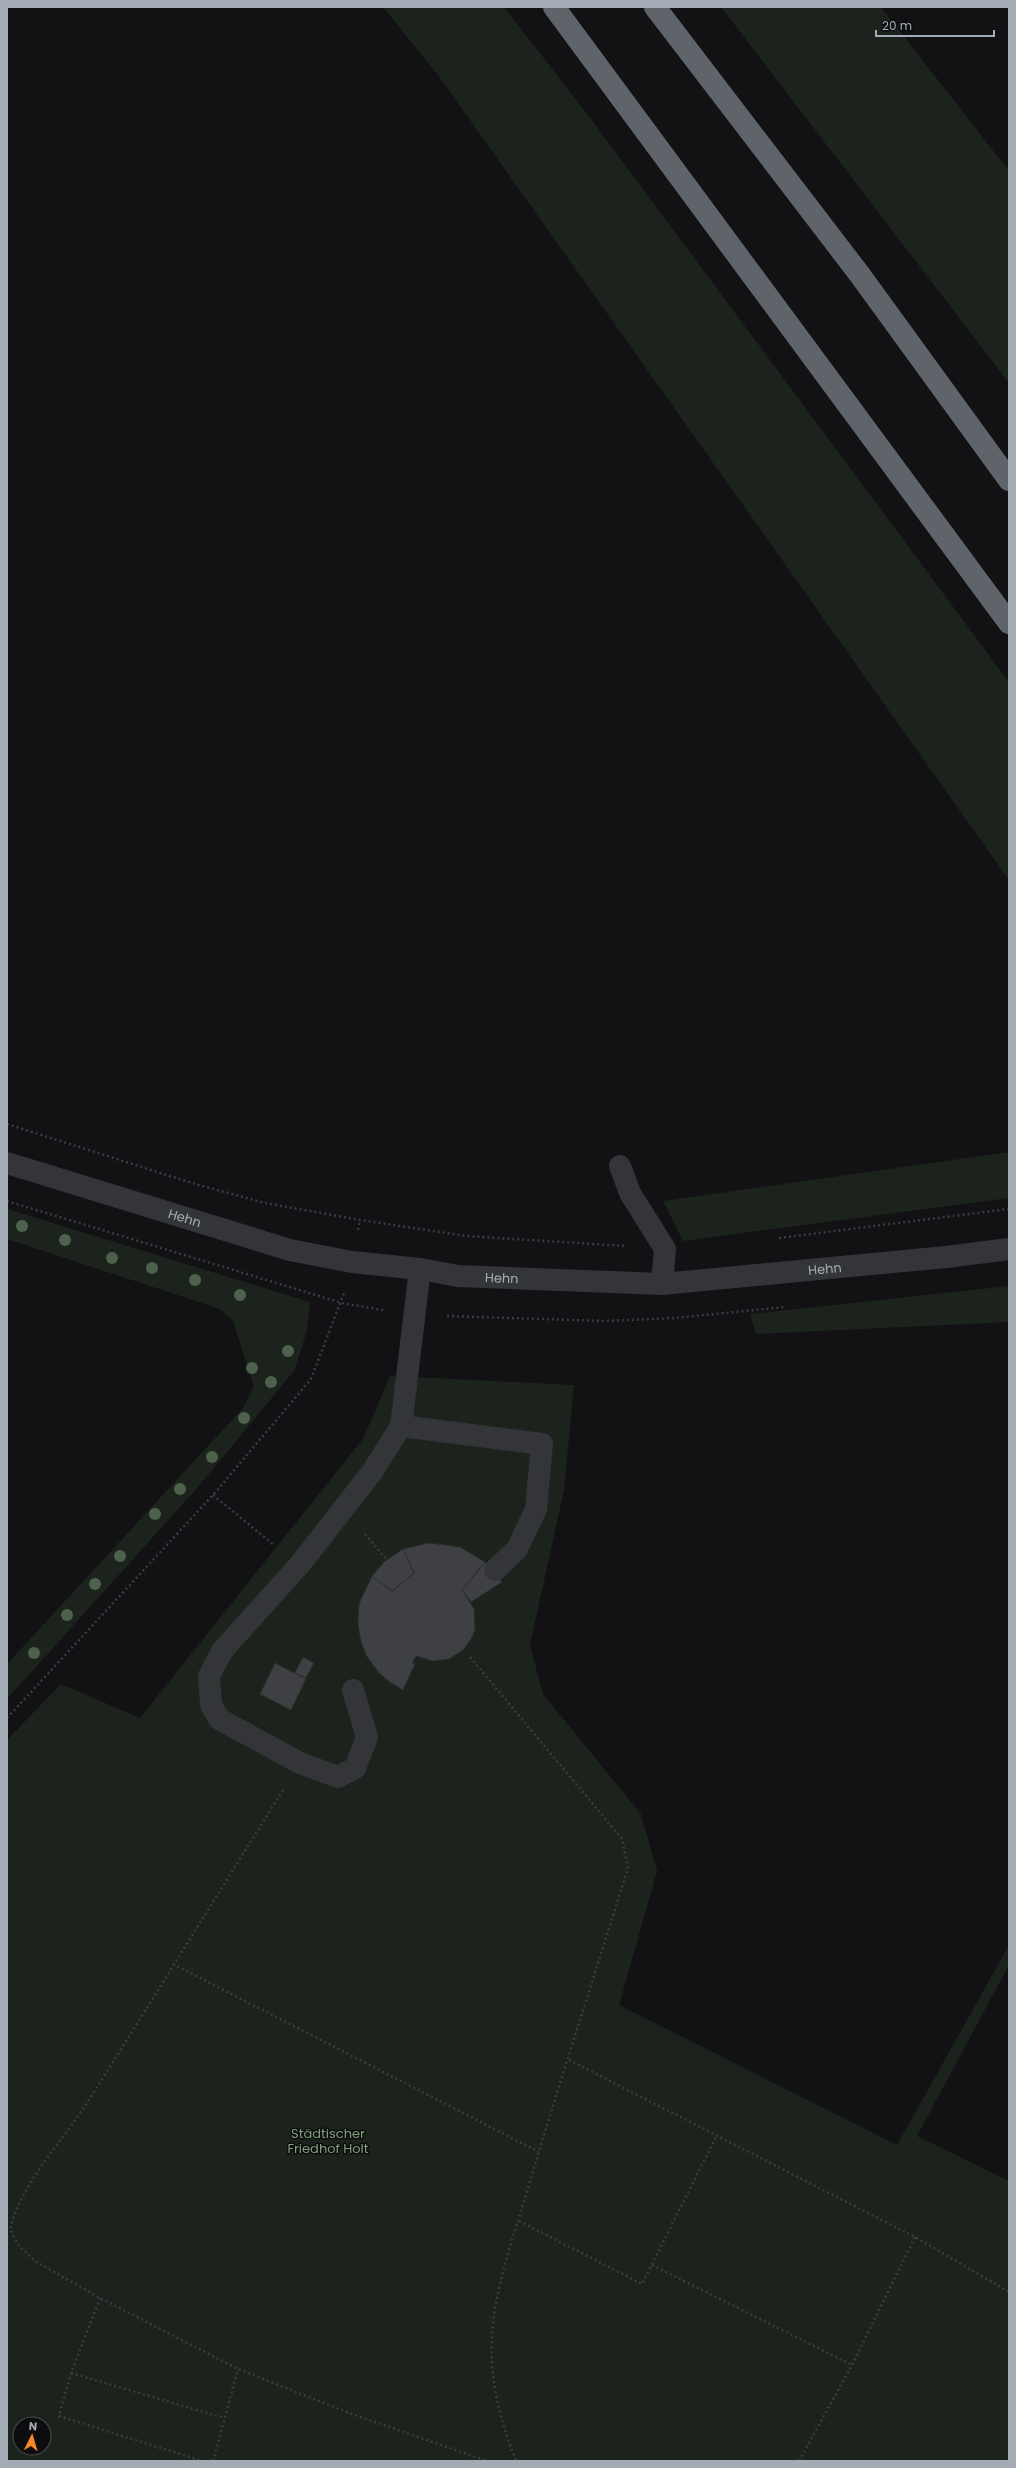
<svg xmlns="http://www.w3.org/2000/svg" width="1016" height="2468" font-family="Poppins,sans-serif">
  <rect width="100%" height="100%" fill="#121214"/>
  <!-- green -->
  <g fill="#1c231c" fill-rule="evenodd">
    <path d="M383 7H504L588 115 1009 682V880L438 75Z"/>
    <path d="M721 7H881L1009 171V383Z"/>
    <path d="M1009 1152V1198L683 1241 663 1201Z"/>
    <path d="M7 1209 310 1302 307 1331 294 1371 198 1487 7 1699V1664L243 1408 254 1387 233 1321 220 1309 7 1239Z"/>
    <path d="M1009 1286V1322L756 1334 750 1314Z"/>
    <path d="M390 1376 574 1385 564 1490 530 1645 543 1694 641 1814 657 1871 619 2005 897 2145 1009 1945V1965L917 2136 1009 2181V2461H7V1740L61 1684 140 1718 363 1439ZM20 2424H44V2448H20Z"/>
  </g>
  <!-- building -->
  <g fill="#3e4044" stroke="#2c2d30">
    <path d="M429 1543 460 1547 485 1562 462 1590 474 1609 475 1629 471 1639 463 1650 449 1659 433 1661 416 1656 412 1663 415 1664 403 1690 390 1682 379 1673 366 1655 361 1641 358 1624 359 1604 372 1576 392 1591 414 1573 403 1549Z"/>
    <path d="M403 1549 414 1573 392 1591 372 1576 384 1562Z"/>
    <path d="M485 1562 502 1582 471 1602 462 1590Z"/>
    <path d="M303 1657 314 1663 306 1678 295 1673Z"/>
    <path d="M275 1663 306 1679 291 1710 260 1694Z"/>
  </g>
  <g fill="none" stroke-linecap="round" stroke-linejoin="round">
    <!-- path -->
    <g stroke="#393c40" stroke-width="2.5" stroke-dasharray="2 3" stroke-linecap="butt">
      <path d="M7 1124 195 1184 265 1203 360 1220 466 1236 625 1246"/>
      <path d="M7 1201 342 1303 383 1310"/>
      <path d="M358 1230 360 1220"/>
      <path d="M779 1238 1009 1209"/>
      <path d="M447 1316 604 1321 675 1318 785 1307"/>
      <path d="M213 1495 275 1546"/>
      <path d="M365 1534 387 1560"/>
      <path d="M470 1657 622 1839 628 1868C596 1971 562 2074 531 2178 516 2230 495 2283 492 2337 489 2379 501 2423 516 2461"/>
      <path d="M7 1718 213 1495 311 1379 344 1293"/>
      <path d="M283 1790C217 1895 152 2001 85 2106 59 2146 22 2182 10 2229L19 2246 35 2261 100 2298 238 2369 349 2413 487 2461"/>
      <path d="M173 1964 539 2152"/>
      <path d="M569 2060 915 2237 1009 2292"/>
      <path d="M519 2221 642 2284 717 2135"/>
      <path d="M652 2265 852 2365"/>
      <path d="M100 2298 71 2373 59 2416 202 2461"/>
      <path d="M71 2373 224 2418"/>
      <path d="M213 2461 238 2369"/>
      <path d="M799 2461 852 2365 915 2237"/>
    </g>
    <!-- service -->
    <g stroke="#333539" stroke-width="22">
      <path d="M620 1166 630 1193 665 1249 662 1284"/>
      <path d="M401 1426 542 1444 536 1509 517 1549 495 1570"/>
      <path d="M353 1690 367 1737 355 1768 338 1777 300 1763 219 1719 211 1705 209 1676 222 1651 301 1563 372 1472 401 1426 420 1269"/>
    </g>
    <!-- tertiary -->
    <path stroke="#333539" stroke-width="22" id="s1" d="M7 1163 290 1250 352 1262 420 1269 458 1276 662 1284 946 1257 1009 1249"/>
    <!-- motorway -->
    <g stroke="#5f646a" stroke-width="22">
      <path d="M554 7 1009 623"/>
      <path d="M655 7 860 275 1009 480"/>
    </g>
  </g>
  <!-- trees -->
  <g fill="#4d614c">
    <circle cx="22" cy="1226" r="6"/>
    <circle cx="65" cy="1240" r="6"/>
    <circle cx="112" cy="1258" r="6"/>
    <circle cx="152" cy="1268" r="6"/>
    <circle cx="195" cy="1280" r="6"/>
    <circle cx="240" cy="1295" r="6"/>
    <circle cx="288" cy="1351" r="6"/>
    <circle cx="252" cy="1368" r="6"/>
    <circle cx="271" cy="1382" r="6"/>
    <circle cx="244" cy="1418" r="6"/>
    <circle cx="212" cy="1457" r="6"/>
    <circle cx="180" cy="1489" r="6"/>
    <circle cx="155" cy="1514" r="6"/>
    <circle cx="120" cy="1556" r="6"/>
    <circle cx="95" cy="1584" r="6"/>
    <circle cx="67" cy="1615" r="6"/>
    <circle cx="34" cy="1653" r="6"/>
  </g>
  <g text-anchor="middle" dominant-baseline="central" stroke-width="3" stroke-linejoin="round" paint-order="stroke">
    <!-- street labels -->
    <g font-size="13" fill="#a3acb5" stroke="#0d0d0f">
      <text stroke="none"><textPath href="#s1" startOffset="186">Hehn</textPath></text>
      <text stroke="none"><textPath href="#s1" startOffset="834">Hehn</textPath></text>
      <text stroke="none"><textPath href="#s1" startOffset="510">Hehn</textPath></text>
    </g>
    <!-- park labels -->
    <g font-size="13" fill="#7ea179" stroke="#0d0d0f">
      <text x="328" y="2133">Städtischer<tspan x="328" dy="15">Friedhof Holt</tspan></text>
    </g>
  </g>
  <!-- border -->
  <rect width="1016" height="2468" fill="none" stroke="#a3acb5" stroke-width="16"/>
  <!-- north arrow -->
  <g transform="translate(32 2436) rotate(5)"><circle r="19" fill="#0d0d0f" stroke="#494d51"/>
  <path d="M0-3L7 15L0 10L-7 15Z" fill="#f88726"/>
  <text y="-6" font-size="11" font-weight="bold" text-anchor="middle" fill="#a3acb5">N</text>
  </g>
  <!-- scale -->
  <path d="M876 30v6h118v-6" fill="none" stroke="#a3acb5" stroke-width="2"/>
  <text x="882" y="30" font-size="12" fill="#a3acb5" stroke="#0d0d0f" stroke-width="3" paint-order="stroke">20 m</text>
</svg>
